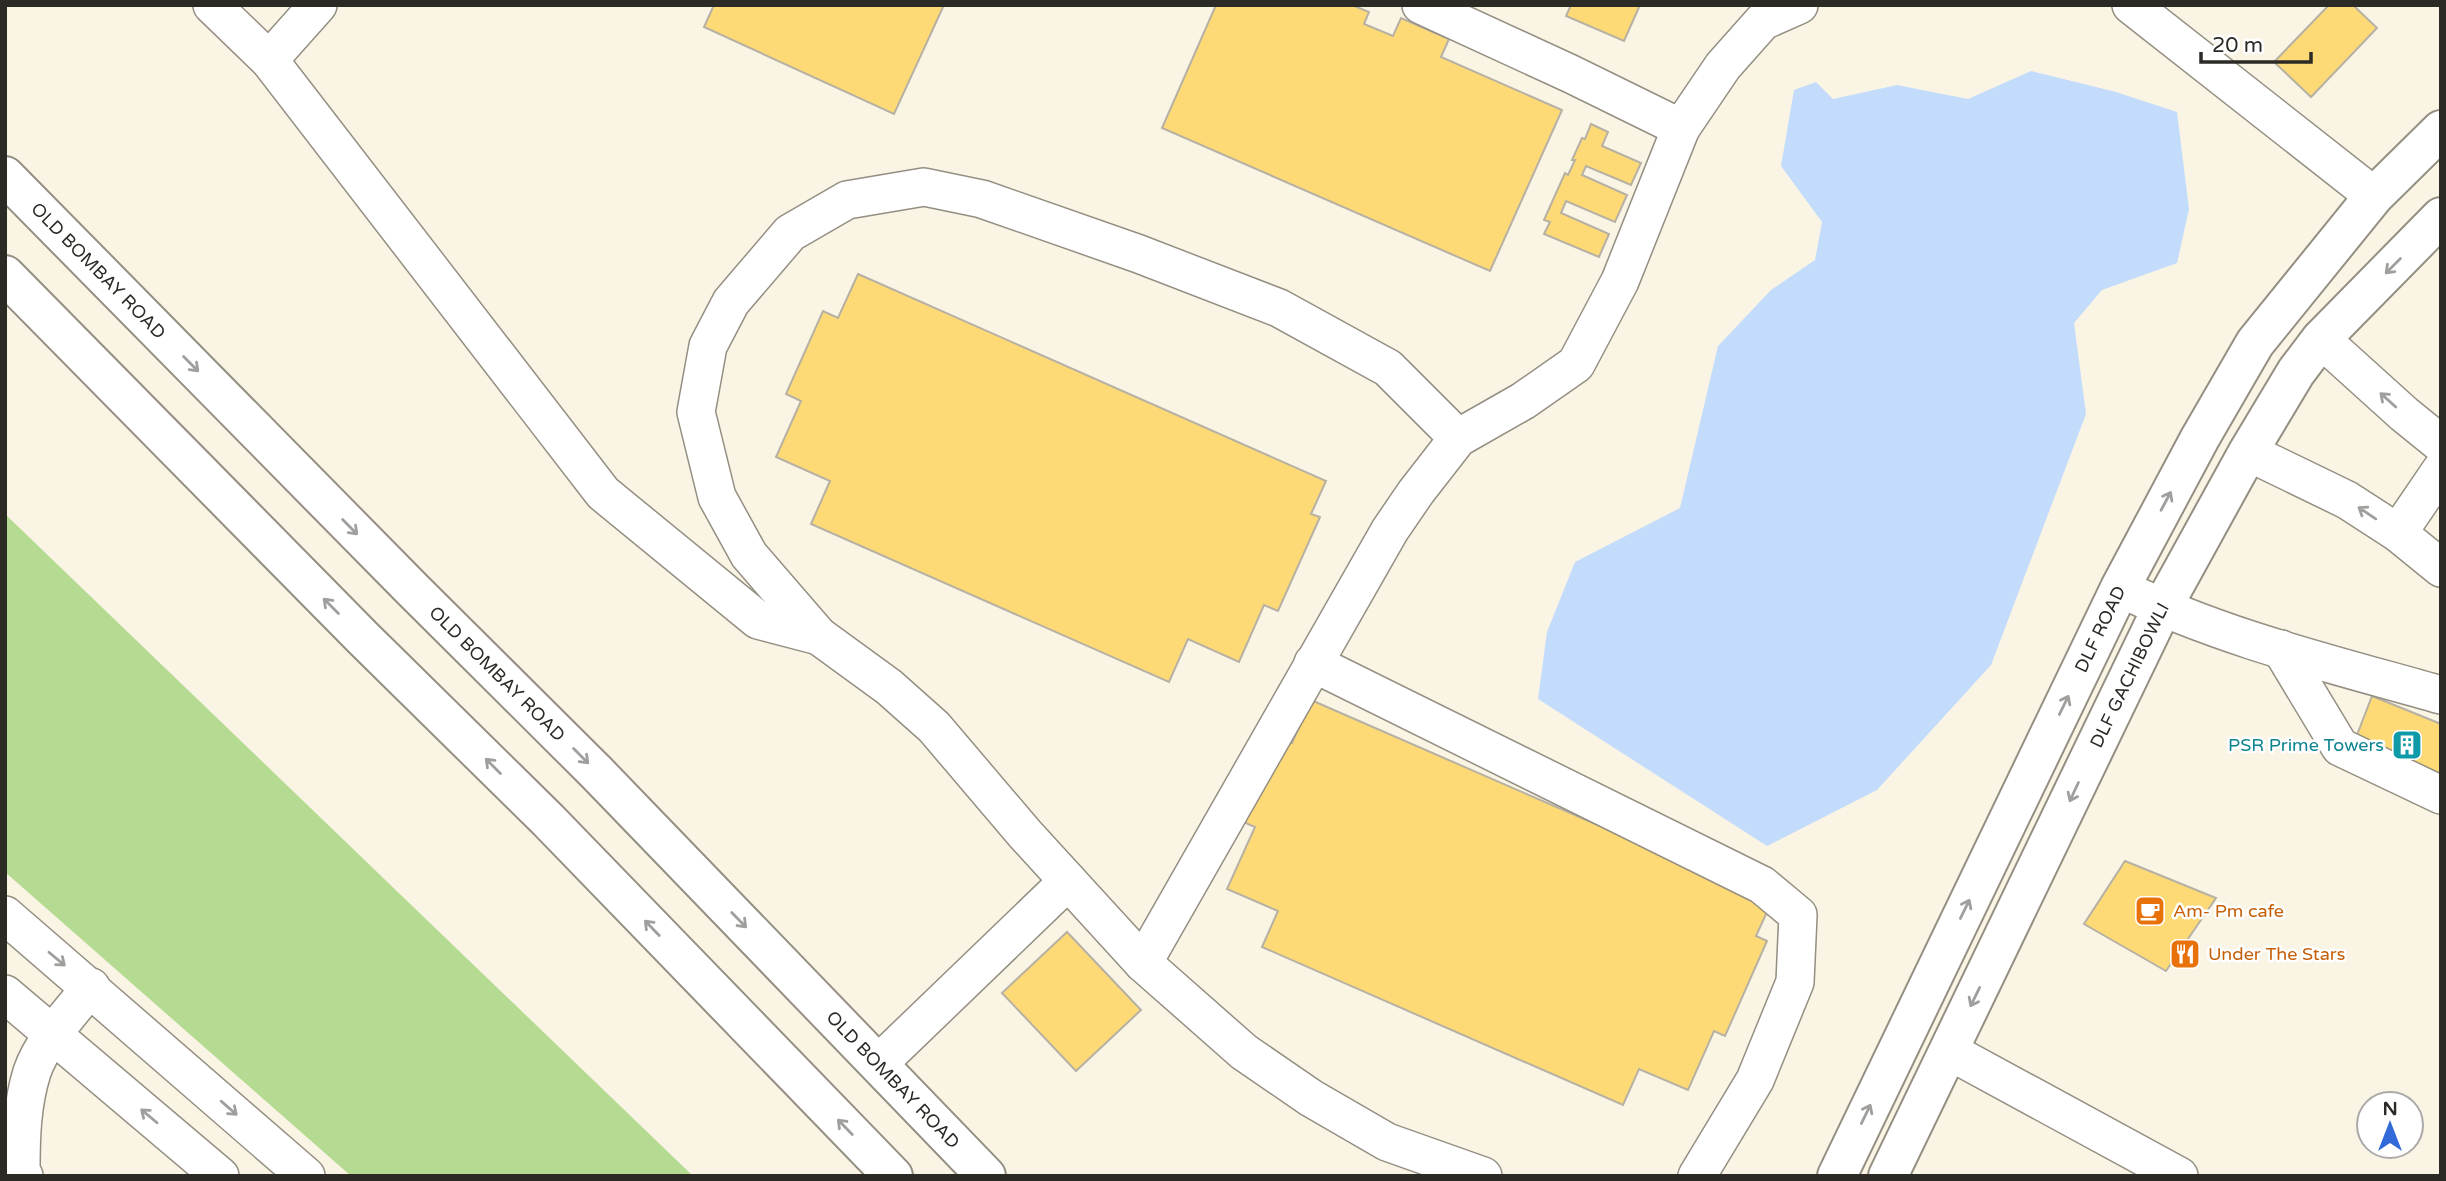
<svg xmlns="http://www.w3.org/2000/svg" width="2446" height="1181" font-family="'Varela Round',sans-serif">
  <rect width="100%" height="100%" fill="#faf4e5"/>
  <!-- green -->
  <path fill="#b5da91" d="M5 514 693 1176H351L5 872Z"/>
  <!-- water -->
  <path fill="#c3dcfb" d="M2031 71 2116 92 2177 112 2189 209 2177 263 2102 290 2074 323 2086 414 1991 665 1877 790 1767 846 1538 699 1547 632 1575 562 1680 508 1718 346 1771 290 1815 260 1822 222 1781 166 1794 90 1816 82 1833 99 1897 85 1968 99Z"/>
  <!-- building -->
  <g fill="#feda76" stroke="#b6b1a3" stroke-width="2">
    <path d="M714 5H944L894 114 704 27Z"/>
    <path d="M1216 5H1352L1369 12 1364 24 1393 36 1401 18 1449 39 1441 57 1562 110 1490 271 1162 128Z"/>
    <path d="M1571 5H1640L1624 41 1566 16Z"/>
    <path d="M2329 5H2353L2377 28 2311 97 2274 62Z"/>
    <path d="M1591 124 1608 132 1602 146 1641 163 1631 185 1586 166 1582 175 1627 195 1615 222 1566 201 1561 213 1609 234 1599 257 1544 234 1550 222 1544 220 1565 173 1568 175 1575 160H1572L1582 138 1585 139Z"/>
    <path d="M858 274 1326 481 1311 514 1320 517 1278 611 1264 605 1239 662 1188 639 1169 682 811 524 830 481 776 457 801 401 786 394 823 311 838 318Z"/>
    <path d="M2372 696 2441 724V782L2357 735Z"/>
    <path d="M1311 700 1772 901 1756 936 1767 941 1725 1036 1714 1031 1688 1090 1639 1069 1623 1105 1262 947 1278 911 1227 889 1255 827 1239 820 1277 736 1292 743Z"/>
    <path d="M2125 861 2216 898 2166 971 2084 924Z"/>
    <path d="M1067 932 1141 1010 1076 1071 1002 993Z"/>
  </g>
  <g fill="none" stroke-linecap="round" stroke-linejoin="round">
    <!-- minor casing -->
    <g stroke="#948f82" stroke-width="40">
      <g id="minor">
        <path d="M212 5 269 60 603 493 758 620 819 636"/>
        <path d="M1421 5 1571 74 1681 128 1723 66 1763 21 1799 5"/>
        <path d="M2131 5 2374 196"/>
        <path d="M269 60 318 5"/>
        <path d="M2321 339 2404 414 2441 444"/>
        <path d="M1458 438 1388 368 1279 308 1139 254 982 199 924 187 847 200 790 233 731 302 708 346 696 412 717 497 749 555 819 636 889 687 934 727 1025 834 1143 963 1244 1052 1311 1098 1387 1142 1483 1176"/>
        <path d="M2248 452 2347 500 2398 533 2441 568"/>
        <path d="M2398 533 2441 470"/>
        <path d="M2120 588C2222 638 2332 664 2441 695"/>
        <path d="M2281 649 2340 747 2441 795"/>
        <path d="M1313 663 1762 885 1798 915 1795 982 1755 1080 1697 1176"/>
        <path d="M5 915 306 1176"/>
        <path d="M1143 963 1390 530 1416 492 1458 438 1523 401 1576 364 1620 281 1681 128"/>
        <path d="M5 994 220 1176"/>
        <path d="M1949 1051 2179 1176"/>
        <path d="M878 1064 1068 881"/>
        <path d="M24 1176 21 1170C21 1136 22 1104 32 1072 42 1042 71 1012 91 987"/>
      </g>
    </g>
    <!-- major casing -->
    <g stroke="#948f82" stroke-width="42">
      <g id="major">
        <path id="s1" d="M5 176 412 589 597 773 986 1176"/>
        <path d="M5 275 363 638 548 820 893 1176"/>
        <path id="s2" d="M1837 1176 2120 588 2200 438 2255 343 2374 196 2441 130"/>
        <path id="s3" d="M1888 1176 2162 608 2248 452 2296 372 2321 339 2441 217"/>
      </g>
    </g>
    <!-- minor -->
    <use href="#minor" stroke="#fff" stroke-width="37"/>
    <!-- major -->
    <use href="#major" stroke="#fff" stroke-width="38"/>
  </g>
  <!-- one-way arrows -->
  <defs><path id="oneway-shaft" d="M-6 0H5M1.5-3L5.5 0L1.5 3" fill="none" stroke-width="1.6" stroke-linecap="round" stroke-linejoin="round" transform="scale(1.75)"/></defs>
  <g stroke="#a09f9d">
    <use href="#oneway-shaft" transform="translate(2393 266) rotate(135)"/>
    <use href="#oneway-shaft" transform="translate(191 364) rotate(45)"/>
    <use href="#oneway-shaft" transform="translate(2388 400) rotate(-138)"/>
    <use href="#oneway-shaft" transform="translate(2166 501) rotate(-62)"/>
    <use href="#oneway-shaft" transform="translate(2367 513) rotate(-146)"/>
    <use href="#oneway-shaft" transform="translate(350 527) rotate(45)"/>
    <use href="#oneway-shaft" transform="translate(331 606) rotate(-135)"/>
    <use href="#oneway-shaft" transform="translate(2064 705) rotate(-64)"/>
    <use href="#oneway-shaft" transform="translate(581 756) rotate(45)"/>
    <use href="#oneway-shaft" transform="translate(493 766) rotate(-135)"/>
    <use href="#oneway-shaft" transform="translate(2074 792) rotate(115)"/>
    <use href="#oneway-shaft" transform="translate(1965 909) rotate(-64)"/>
    <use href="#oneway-shaft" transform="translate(739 920) rotate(46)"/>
    <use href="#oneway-shaft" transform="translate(652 928) rotate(-134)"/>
    <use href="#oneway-shaft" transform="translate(57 959) rotate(40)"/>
    <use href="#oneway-shaft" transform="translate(1975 997) rotate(116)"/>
    <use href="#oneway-shaft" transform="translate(229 1108) rotate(41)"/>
    <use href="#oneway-shaft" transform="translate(1866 1114) rotate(-64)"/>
    <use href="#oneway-shaft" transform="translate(149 1116) rotate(-140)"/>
    <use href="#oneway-shaft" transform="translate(845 1127) rotate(-134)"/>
  </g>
  <!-- icons -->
  <defs>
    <g id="building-square" transform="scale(1.575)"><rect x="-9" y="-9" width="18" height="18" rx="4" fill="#0f9aa8" stroke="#fff"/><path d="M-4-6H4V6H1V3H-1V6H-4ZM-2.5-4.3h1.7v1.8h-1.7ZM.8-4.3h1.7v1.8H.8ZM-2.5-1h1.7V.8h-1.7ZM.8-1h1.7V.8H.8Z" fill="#fff"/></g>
    <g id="cafe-square" transform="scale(1.575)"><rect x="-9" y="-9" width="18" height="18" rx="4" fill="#e8710a" stroke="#fff"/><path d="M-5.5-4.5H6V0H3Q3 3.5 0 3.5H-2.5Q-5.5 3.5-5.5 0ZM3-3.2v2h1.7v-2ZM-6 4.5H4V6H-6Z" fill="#fff"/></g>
    <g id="restaurant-square" transform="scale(1.575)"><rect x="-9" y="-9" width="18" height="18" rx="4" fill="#e8710a" stroke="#fff"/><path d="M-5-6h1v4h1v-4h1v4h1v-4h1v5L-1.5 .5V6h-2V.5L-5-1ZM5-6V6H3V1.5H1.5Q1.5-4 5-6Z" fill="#fff"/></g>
  </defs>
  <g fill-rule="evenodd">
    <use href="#building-square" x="2407" y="745"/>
    <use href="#cafe-square" x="2150" y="911"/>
    <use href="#restaurant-square" x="2185" y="954"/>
  </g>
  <g text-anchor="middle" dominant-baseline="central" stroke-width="5" stroke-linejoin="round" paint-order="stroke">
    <!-- street labels -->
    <g font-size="18" fill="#2c2a25" stroke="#fff">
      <text stroke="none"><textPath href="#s1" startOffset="133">OLD BOMBAY ROAD</textPath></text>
      <text stroke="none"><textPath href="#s2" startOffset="607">DLF ROAD</textPath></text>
      <text stroke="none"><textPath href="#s1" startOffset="700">OLD BOMBAY ROAD</textPath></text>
      <text stroke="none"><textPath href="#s3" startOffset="556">DLF GACHIBOWLI</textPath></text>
      <text stroke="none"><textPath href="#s1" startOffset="1267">OLD BOMBAY ROAD</textPath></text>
    </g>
    <!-- culture labels -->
    <g font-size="18" fill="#0d838f" stroke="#fff" text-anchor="end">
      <text x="2384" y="745">PSR Prime Towers</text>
    </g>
    <!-- food labels -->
    <g font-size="18" fill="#c56008" stroke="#fff" text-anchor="start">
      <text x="2173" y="911">Am- Pm cafe</text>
      <text x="2208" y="954">Under The Stars</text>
    </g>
  </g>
  <!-- border -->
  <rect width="2446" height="1181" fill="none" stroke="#2c2a25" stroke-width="14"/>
  <!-- north arrow -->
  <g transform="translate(2390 1125)"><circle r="33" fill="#ffffff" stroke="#abaaa8" stroke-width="2"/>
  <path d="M0-5L12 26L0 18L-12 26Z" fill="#336ad9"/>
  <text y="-10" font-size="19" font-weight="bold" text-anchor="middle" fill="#2c2a25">N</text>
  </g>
  <!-- scale -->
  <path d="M2201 52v10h110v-10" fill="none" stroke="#2c2a25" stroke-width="3.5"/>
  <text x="2212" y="52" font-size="21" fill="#2c2a25" stroke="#ffffff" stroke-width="5" paint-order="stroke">20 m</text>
</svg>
